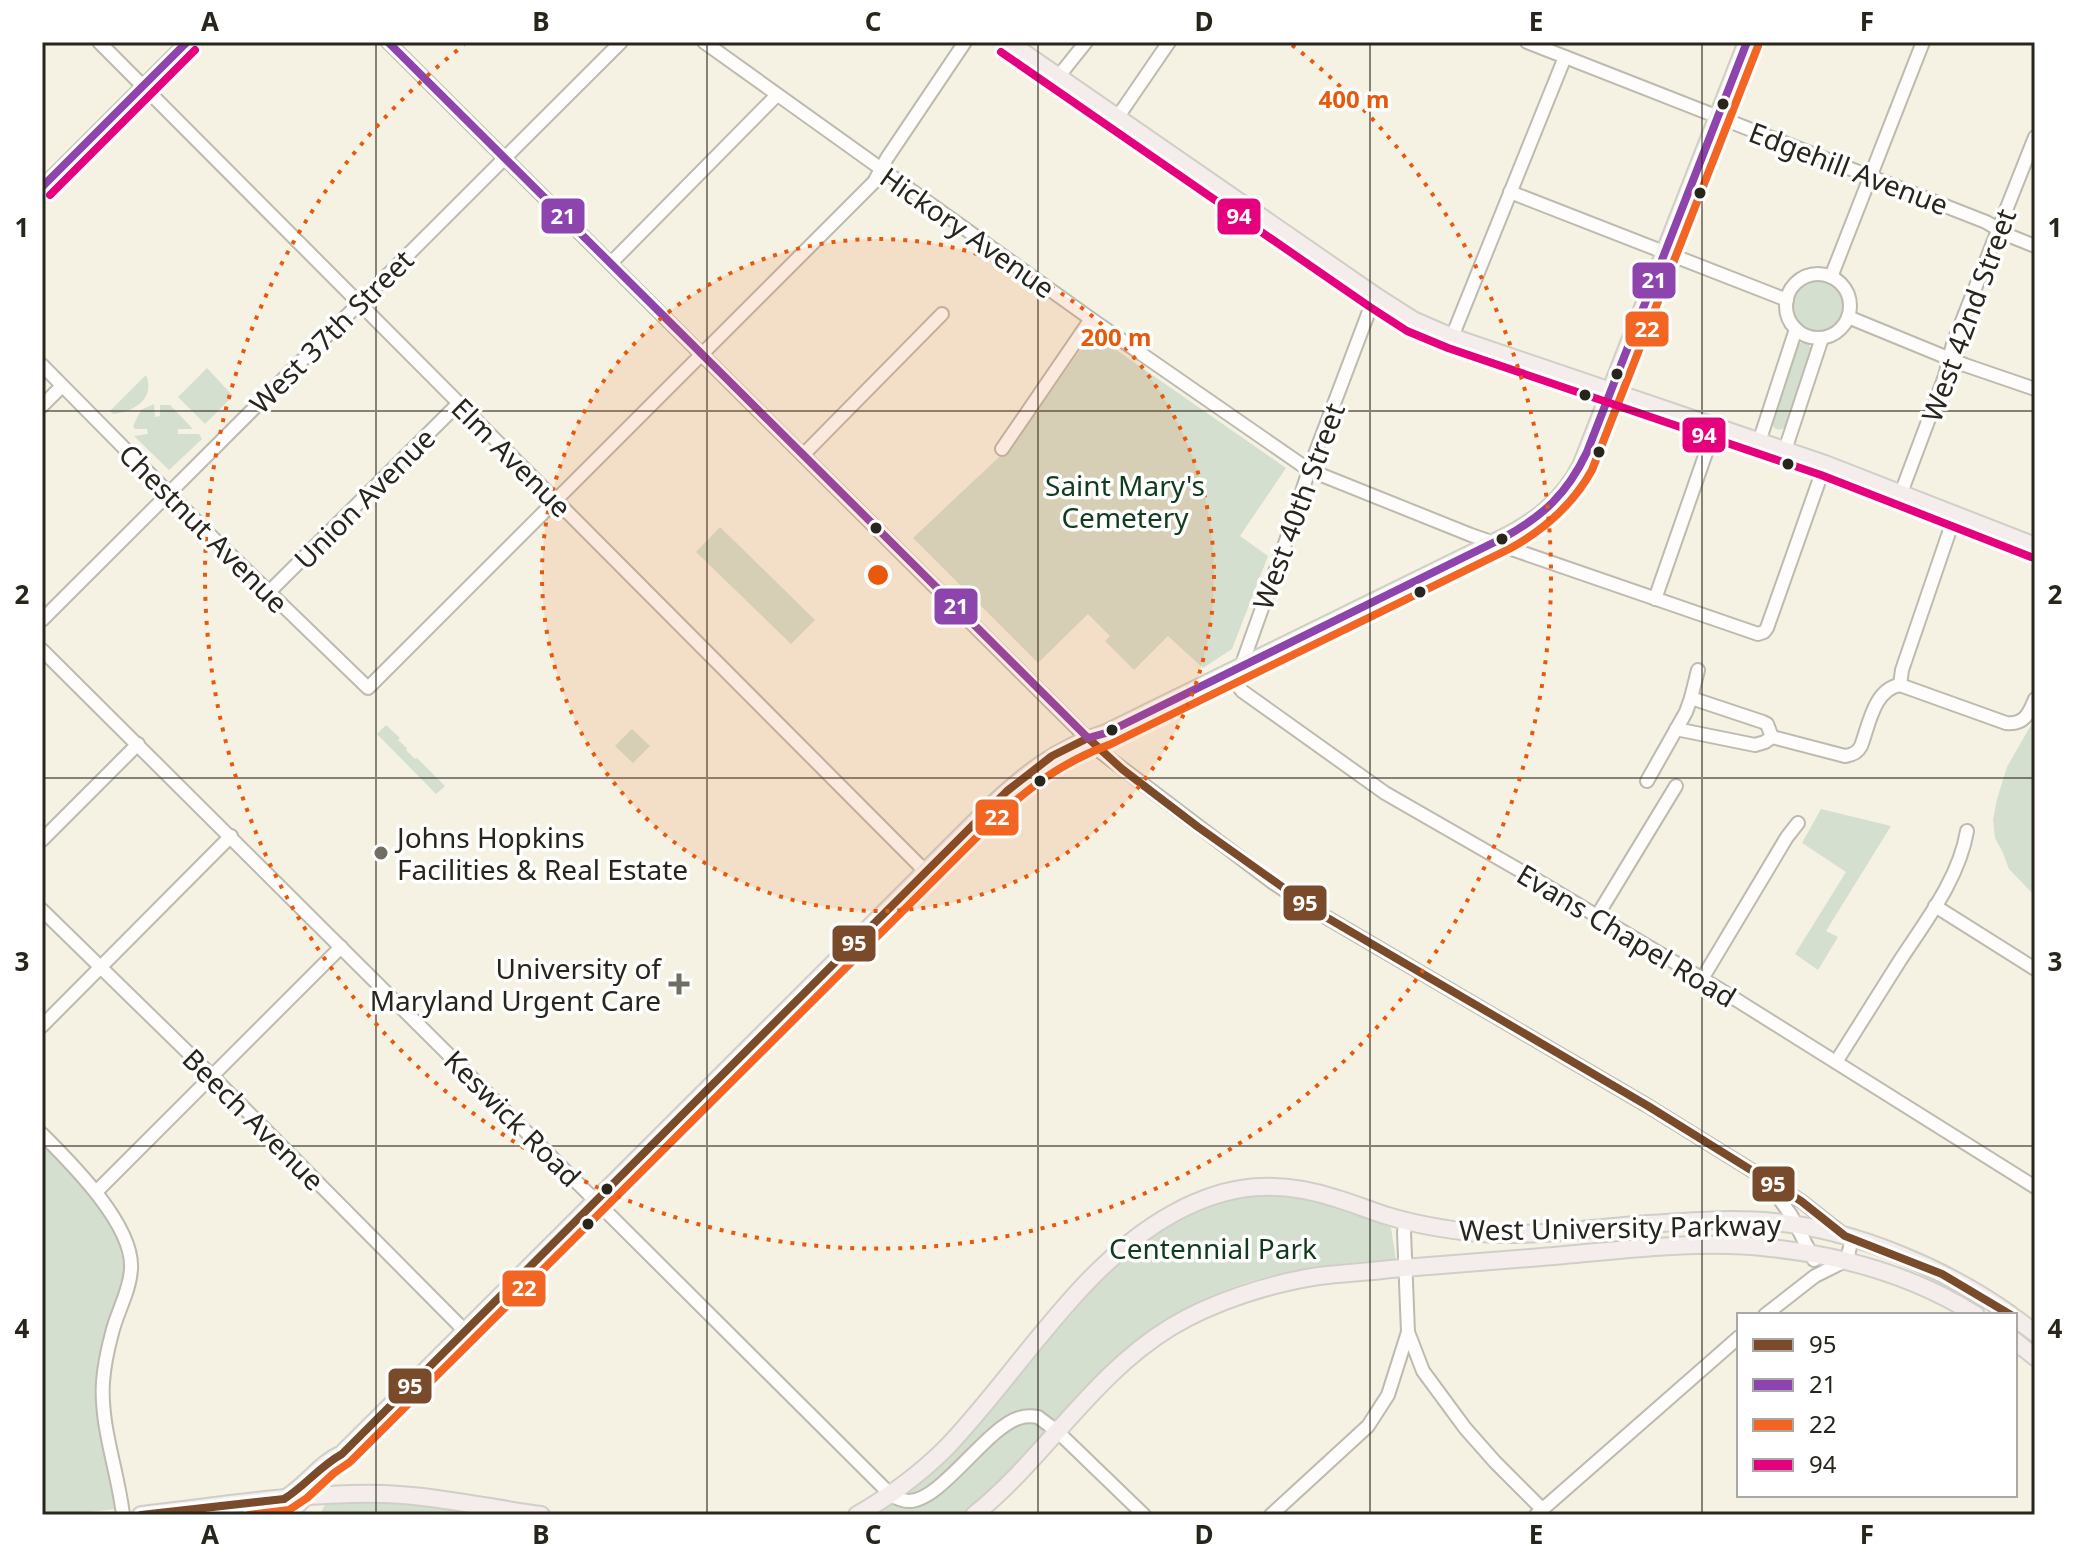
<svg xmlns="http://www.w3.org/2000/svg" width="2077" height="1557" font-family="'Noto Sans',sans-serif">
  <rect width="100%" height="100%" fill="#f5f2e3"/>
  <!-- green -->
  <g fill="#d5dfcf">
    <circle cx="1818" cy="306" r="25"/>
    <path d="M1092 333 1286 468 1240 536 1268 556 1232 649 1203 668 1168 636 1134 670 1105 641 1110 636 1088 614 1038 663 913 538 1016 441Z"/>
    <path d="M1800 343H1807L1813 350 1788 425C1782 432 1773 431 1771 422L1795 348Z"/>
    <path d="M207 368 233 396 205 424 178 397Z"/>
    <path d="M146 375C156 399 133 412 113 414L110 411Z"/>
    <path d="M154 404 155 417 160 416V405H170L193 429H178V434H199L202 439 169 470 134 436 148 434 147 429H135L133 426 141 410Z"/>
    <path d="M720 527 815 620 791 644 696 552Z"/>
    <path d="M2035 718V896L2009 869 2003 853 1995 838 1993 820 1997 799 2007 767Z"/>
    <path d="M386 725 400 738 398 740 407 748 406 750 415 759 417 758 445 786 436 794 377 734Z"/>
    <path d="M632 729 650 746 633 763 615 746Z"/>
    <path d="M1821 809 1891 826 1826 931 1838 937 1818 970 1795 954 1846 872 1802 843Z"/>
    <path d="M42 1143C71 1171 135 1237 124 1280 116 1312 100 1341 99 1375 97 1420 108 1464 116 1509L69 1514 42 1515Z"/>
    <path d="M1241 1191 1292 1192 1385 1220 1391 1228 1396 1260C1301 1264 1216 1279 1139 1339 1110 1361 1085 1389 1060 1415 1027 1449 1000 1488 962 1515H870L906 1491 1105 1272 1145 1237 1188 1210Z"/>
    <path d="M372 1499 519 1515 320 1514 326 1503Z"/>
  </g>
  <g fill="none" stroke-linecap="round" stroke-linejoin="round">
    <!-- minor casing -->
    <g stroke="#bdbaaf" stroke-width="16">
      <g id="minor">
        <path d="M99 42 925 871"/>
        <path d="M388 42 1102 753 1272 882 1319 913 1648 1106 1801 1201 1843 1234"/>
        <path d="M704 42 1091 319 1309 470 1471 535 1758 634 1764 632 1767 628 1825 464"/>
        <path d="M1527 42 1986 222 2010 236 2035 246"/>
        <path d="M1058 77 1086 42"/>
        <path d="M1117 118 1169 42"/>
        <path d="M42 187 187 42"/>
        <path d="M1510 192 1787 300"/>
        <path d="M611 263 777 95"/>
        <circle cx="1818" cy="306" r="32"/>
        <path d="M1831 277 1923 42"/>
        <path d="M1848 317 1965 365 2035 389"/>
        <path d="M1452 337 1565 57"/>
        <path d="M42 365 214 539 368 688 874 182 887 158 965 42"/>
        <path d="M42 406 62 386"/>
        <path d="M1759 442 1796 329"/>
        <path d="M1002 449 1091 319"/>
        <path d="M1785 450 1822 338"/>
        <path d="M803 455 942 314"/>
        <path d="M1901 493 1945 376 1953 344 2035 137"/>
        <path d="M268 593 459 403"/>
        <path d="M1655 599 1715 427"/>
        <path d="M42 620 621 42"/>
        <path d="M42 650 891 1495C896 1498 902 1501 909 1501 941 1501 986 1428 1019 1418 1025 1416 1032 1416 1038 1417L1058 1432 1144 1515"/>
        <path d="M1241 667 1286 541 1309 470 1371 306 1377 297"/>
        <path d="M1229 672 1242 691 1385 793 1540 882 1716 987 2035 1187"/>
        <path d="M1900 685 1902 670 1955 515"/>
        <path d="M1900 685 2006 723C2024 725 2029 714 2035 699"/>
        <path d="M1691 698 1763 722 1767 724 1772 737"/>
        <path d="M1676 729 1755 745 1765 742 1772 737"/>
        <path d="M1772 737 1845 756C1853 755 1858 752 1861 746 1869 725 1874 689 1900 685"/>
        <path d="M1647 781 1686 712 1691 698 1698 670"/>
        <path d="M42 840 138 744"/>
        <path d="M1935 906 2035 969"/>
        <path d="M42 910 212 1076 465 1331"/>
        <path d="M1597 916 1676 786"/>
        <path d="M1702 979 1787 837 1798 823"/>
        <path d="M42 1026 231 836"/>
        <path d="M1836 1062C1857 1029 1878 995 1899 962 1925 922 1959 879 1967 831"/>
        <path d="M42 1134C71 1163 134 1225 131 1269 130 1291 117 1312 112 1333 108 1348 104 1367 103 1382 100 1426 118 1471 123 1515"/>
        <path d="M1770 1186 1791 1215 1814 1260"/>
        <path d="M96 1192 341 947"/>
        <path d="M1765 1315 1815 1276 1847 1260 1852 1238"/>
        <path d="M1408 1332 1423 1371 1465 1428 1495 1462 1542 1509"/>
        <path d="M1271 1515 1368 1426 1388 1395 1408 1332 1404 1232 1406 1221"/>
        <path d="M1536 1515 1739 1337"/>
      </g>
    </g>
    <!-- major casing -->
    <g stroke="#d0cfc7" stroke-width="20">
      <g id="major">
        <path d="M1008 42 1377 297 1413 320 1452 337 1825 464 2035 546"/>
        <path d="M2015 1318 2035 1333"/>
        <path d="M2015 1341 2035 1357"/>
        <path d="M284 1499C306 1487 319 1464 342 1454L983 814C1020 778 1056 748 1106 733L1503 538C1537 521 1563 500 1581 466L1747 42"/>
        <path d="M141 1515C222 1506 303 1492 384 1494 437 1496 489 1508 541 1515"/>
        <path d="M278 1515 294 1508 306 1496"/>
        <path d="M857 1515C890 1496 919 1475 946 1448 1019 1372 1080 1264 1174 1213 1229 1183 1279 1179 1338 1199 1355 1204 1371 1211 1388 1216 1417 1225 1449 1230 1479 1233 1535 1237 1593 1228 1649 1224 1691 1221 1733 1218 1774 1222 1855 1230 1945 1268 2011 1315"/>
        <path d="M974 1515C1045 1458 1092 1375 1171 1327 1212 1302 1271 1283 1319 1276 1343 1273 1367 1272 1391 1269 1441 1265 1491 1261 1542 1257 1617 1251 1695 1239 1771 1248 1844 1256 1913 1275 1976 1315"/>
      </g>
    </g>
    <!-- minor -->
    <use href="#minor" stroke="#fefdfb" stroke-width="12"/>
    <!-- major -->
    <use href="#major" stroke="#f5edec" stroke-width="16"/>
    <!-- bus-1 casing -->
    <g stroke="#fff" stroke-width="14">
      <g id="bus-1">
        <path d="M1088 738 1122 769 1198 827 1319 913 1648 1106 1801 1201 1845 1236 1942 1274 2011 1315"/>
        <path d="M141 1515 284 1499C305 1486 320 1466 342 1454L1007 791 1052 756 1088 738"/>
      </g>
    </g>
    <!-- bus-2 casing -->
    <g stroke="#fff" stroke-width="14">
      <g id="bus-2">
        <path d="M388 42 1088 738"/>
        <path d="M42 187 187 42"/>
        <path d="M1088 738 1106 733 1503 538C1543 516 1567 494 1587 452L1747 42"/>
      </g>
    </g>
    <!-- bus-3 casing -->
    <g stroke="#fff" stroke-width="14">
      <path id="bus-3" d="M249 1515 289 1510 307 1498 334 1473 350 1462 991 823C1029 787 1062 762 1111 744L1509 549C1544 530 1572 506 1592 470L1758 46"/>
    </g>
    <!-- bus-4 casing -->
    <g stroke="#fff" stroke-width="14">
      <g id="bus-4">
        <path d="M1001 52 1370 307 1407 331 1448 348 1821 475 2031 557"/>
        <path d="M50 195 195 50"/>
      </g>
    </g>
    <!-- bus-1 -->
    <use href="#bus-1" stroke="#7a4b2a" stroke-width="8"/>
    <!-- bus-2 -->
    <use href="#bus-2" stroke="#8e44ad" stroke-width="8"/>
    <!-- bus-3 -->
    <use href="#bus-3" stroke="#f26522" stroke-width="8"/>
    <!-- bus-4 -->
    <use href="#bus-4" stroke="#e5007d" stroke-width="8"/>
  </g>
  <!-- grid -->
  <path fill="none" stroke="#28261c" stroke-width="2" stroke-opacity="0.55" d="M376 42V1515M707 42V1515M1038 42V1515M1370 42V1515M1702 42V1515M42 411H2035M42 778H2035M42 1146H2035"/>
  <!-- distance rings -->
  <circle cx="878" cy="575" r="336" fill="#e8590c" fill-opacity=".12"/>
  <g fill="none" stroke="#e8590c" stroke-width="4" stroke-dasharray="4 8">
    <circle cx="878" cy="575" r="336"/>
    <path d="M1292 45A673 673 0 1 1 464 45"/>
  </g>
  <!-- markers -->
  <g fill="#28261c" stroke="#fff" stroke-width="3">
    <circle cx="1723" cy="104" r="7"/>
    <circle cx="1700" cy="193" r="7"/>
    <circle cx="1617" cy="374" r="7"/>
    <circle cx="1585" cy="395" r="7"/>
    <circle cx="1599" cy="452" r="7"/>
    <circle cx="1788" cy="464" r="7"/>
    <circle cx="876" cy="528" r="7"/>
    <circle cx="1502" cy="539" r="7"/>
    <circle cx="1420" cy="592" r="7"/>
    <circle cx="1112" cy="730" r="7"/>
    <circle cx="1040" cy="781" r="7"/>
    <circle cx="607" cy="1189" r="7"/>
    <circle cx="588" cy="1224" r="7"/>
  </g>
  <g fill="#706d62" stroke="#fff" stroke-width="3">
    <circle cx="381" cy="853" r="8"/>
    <path d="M675 972h8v8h8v8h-8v8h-8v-8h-8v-8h8z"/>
  </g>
  <g text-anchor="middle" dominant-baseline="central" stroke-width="7" stroke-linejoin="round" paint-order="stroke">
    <!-- street labels -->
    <g font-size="28" fill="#28261c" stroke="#fff">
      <text transform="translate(1849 168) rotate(21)">Edgehill Avenue</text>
      <text transform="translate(968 232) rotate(35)">Hickory Avenue</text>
      <text transform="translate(1968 315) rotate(-70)">West 42nd Street</text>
      <text transform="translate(331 331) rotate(-45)">West 37th Street</text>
      <text transform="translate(512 457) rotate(45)">Elm Avenue</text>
      <text transform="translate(364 498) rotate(-45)">Union Avenue</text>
      <text transform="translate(1298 506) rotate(-70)">West 40th Street</text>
      <text transform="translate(204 528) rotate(45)">Chestnut Avenue</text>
      <text transform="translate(1627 935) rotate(31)">Evans Chapel Road</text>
      <text transform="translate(513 1118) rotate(45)">Keswick Road</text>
      <text transform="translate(254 1119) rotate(45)">Beech Avenue</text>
      <text transform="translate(1620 1227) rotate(-1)">West University Parkway</text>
    </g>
    <!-- park labels -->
    <g font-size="28" fill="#103b1d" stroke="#fff">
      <text x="1125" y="485">Saint Mary's<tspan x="1125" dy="32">Cemetery</tspan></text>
      <text x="1213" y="1248">Centennial Park</text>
    </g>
    <!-- poi labels -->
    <g font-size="28" fill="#28261c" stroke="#fff" text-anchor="start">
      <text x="397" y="837">Johns Hopkins<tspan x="397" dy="32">Facilities &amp; Real Estate</tspan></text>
      <text x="661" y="968" text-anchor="end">University of<tspan x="661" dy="32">Maryland Urgent Care</tspan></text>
    </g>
  </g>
  <circle cx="878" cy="575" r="12" fill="#e8590c" stroke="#fff" stroke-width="4"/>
  <g font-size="24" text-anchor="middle" font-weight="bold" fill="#e8590c" stroke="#fff" stroke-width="7" stroke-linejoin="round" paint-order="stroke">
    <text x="1354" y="108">400 m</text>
    <text x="1116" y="346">200 m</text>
  </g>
  <g stroke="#fff" stroke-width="3">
    <rect x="540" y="197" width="46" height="38" rx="8" fill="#8e44ad"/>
    <rect x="1216" y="197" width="46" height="39" rx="8" fill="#e5007d"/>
    <rect x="1631" y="261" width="46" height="39" rx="8" fill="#8e44ad"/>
    <rect x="1624" y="310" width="46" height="38" rx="8" fill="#f26522"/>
    <rect x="1681" y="416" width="46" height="38" rx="8" fill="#e5007d"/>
    <rect x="933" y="587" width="46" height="39" rx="8" fill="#8e44ad"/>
    <rect x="974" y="798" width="46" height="39" rx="8" fill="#f26522"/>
    <rect x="1282" y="884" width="46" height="38" rx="8" fill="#7a4b2a"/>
    <rect x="831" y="924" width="46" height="39" rx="8" fill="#7a4b2a"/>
    <rect x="1751" y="1165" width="45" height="38" rx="8" fill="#7a4b2a"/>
    <rect x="501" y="1269" width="46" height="39" rx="8" fill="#f26522"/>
    <rect x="387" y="1367" width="46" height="38" rx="8" fill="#7a4b2a"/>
  </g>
  <g font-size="22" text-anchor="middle" font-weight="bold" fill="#fff">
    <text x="563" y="224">21</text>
    <text x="1239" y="224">94</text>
    <text x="1654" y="288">21</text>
    <text x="1647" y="337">22</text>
    <text x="1704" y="443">94</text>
    <text x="956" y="614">21</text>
    <text x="997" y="825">22</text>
    <text x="1305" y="911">95</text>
    <text x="854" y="951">95</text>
    <text x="1773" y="1192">95</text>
    <text x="524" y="1296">22</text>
    <text x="410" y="1394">95</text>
  </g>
  <!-- border -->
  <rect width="2077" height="1557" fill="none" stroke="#ffffff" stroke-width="88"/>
  <!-- legend -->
  <rect x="1737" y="1313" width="280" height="184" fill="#ffffff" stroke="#a9a8a4" stroke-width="2"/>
  <rect x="1753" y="1339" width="40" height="12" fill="#7a4b2a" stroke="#a9a8a4" stroke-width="2"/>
  <text x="1809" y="1353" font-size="24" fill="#28261c">95</text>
  <rect x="1753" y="1379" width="40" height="12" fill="#8e44ad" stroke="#a9a8a4" stroke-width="2"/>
  <text x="1809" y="1393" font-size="24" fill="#28261c">21</text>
  <rect x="1753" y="1419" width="40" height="12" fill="#f26522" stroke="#a9a8a4" stroke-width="2"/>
  <text x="1809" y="1433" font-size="24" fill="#28261c">22</text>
  <rect x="1753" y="1459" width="40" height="12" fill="#e5007d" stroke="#a9a8a4" stroke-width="2"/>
  <text x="1809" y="1473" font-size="24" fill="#28261c">94</text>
  <rect x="44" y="44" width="1989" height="1469" fill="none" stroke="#28261c" stroke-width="3"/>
  <g font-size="26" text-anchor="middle" font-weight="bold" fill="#28261c">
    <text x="210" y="31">A</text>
    <text x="541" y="31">B</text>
    <text x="873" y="31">C</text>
    <text x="1204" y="31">D</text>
    <text x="1536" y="31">E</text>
    <text x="1867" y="31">F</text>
    <text x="22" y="237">1</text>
    <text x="2055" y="237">1</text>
    <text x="22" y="604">2</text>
    <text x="2055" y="604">2</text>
    <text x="22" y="971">3</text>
    <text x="2055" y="971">3</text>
    <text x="22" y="1338">4</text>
    <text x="2055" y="1338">4</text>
    <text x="210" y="1544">A</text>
    <text x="541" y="1544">B</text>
    <text x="873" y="1544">C</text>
    <text x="1204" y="1544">D</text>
    <text x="1536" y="1544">E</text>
    <text x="1867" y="1544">F</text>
  </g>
</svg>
